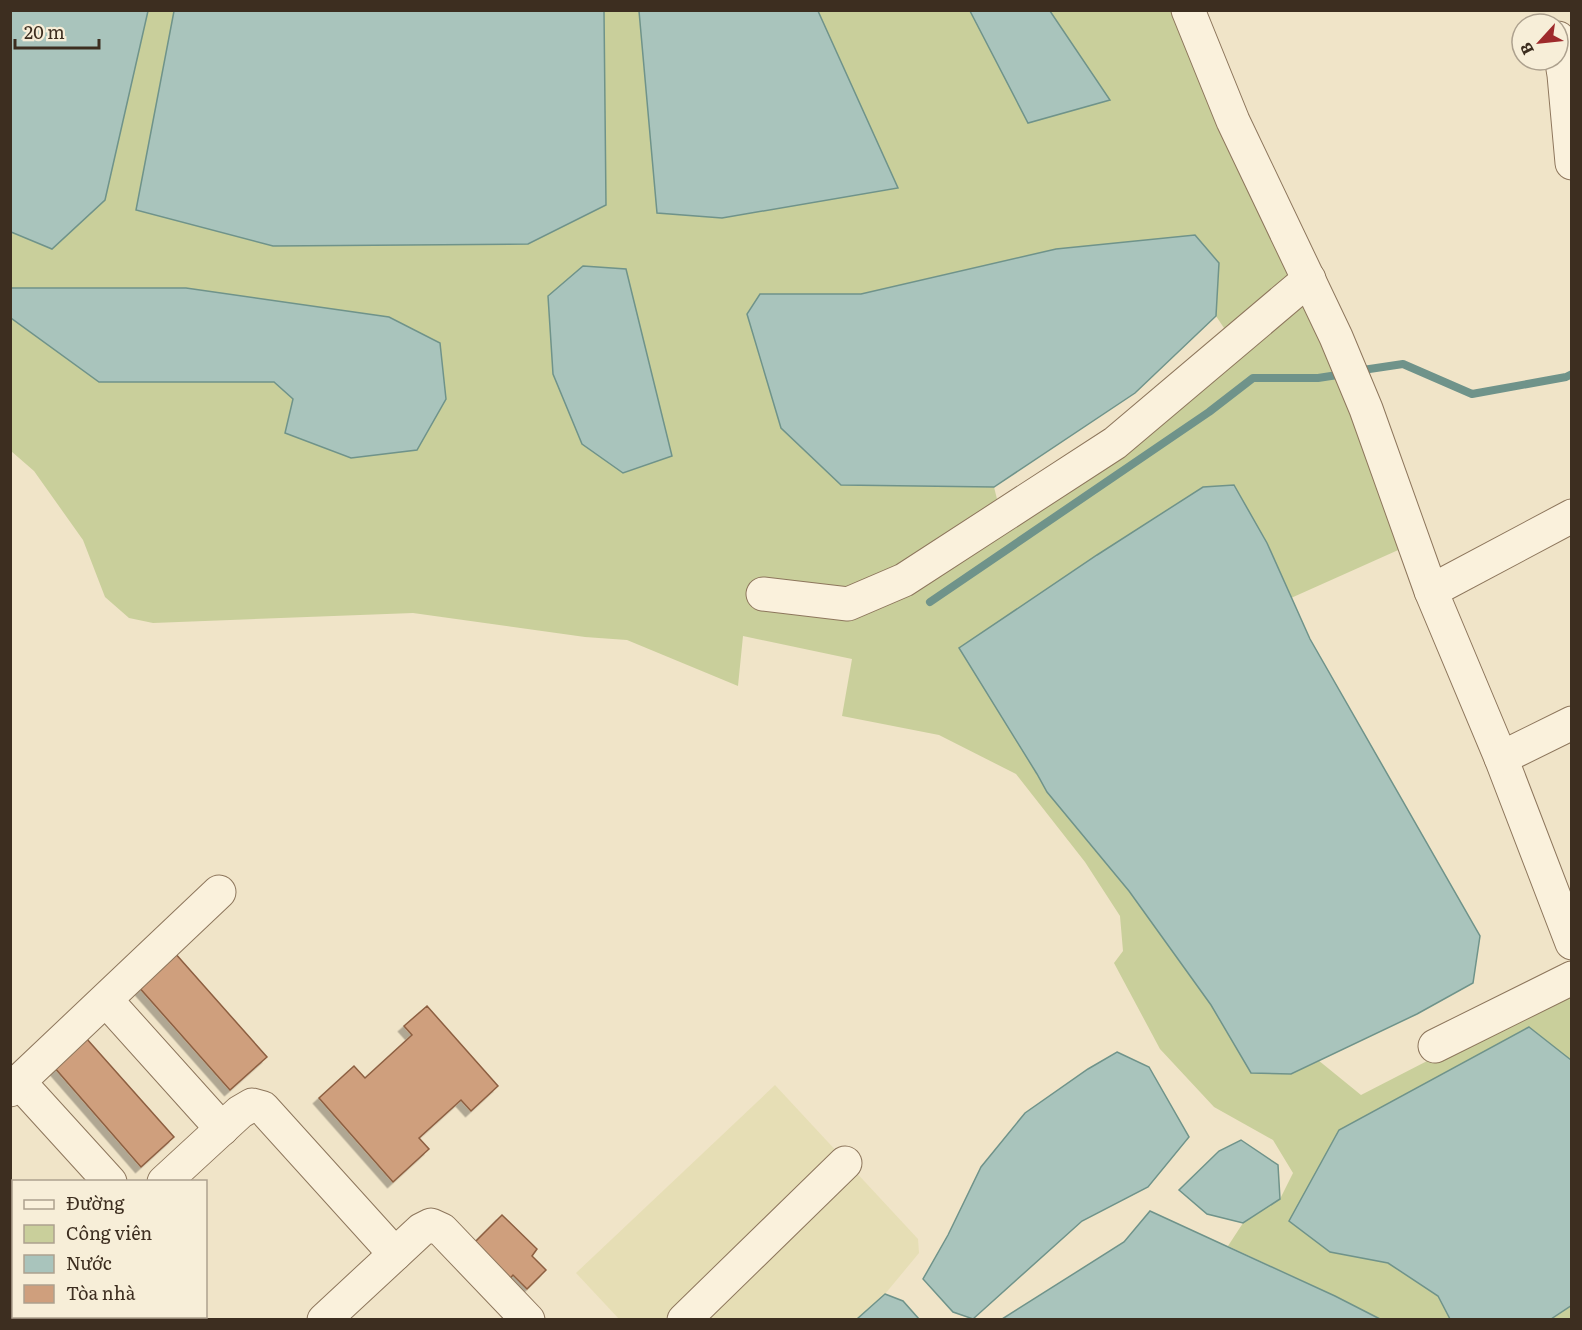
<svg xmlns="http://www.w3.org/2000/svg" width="1582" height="1330" font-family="Literata,serif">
  <defs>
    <filter id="shadow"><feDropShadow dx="-5.5" dy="5.5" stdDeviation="0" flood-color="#0004"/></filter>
  </defs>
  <rect width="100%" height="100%" fill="#f0e4c8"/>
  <!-- farmland -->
  <path fill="#e6deb5" d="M775 1085 918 1239 919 1253 885 1294 857 1319H619L576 1273Z"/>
  <!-- green -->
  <path fill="#c9cf9b" d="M10 11H1178L1296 277 1228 334 1216 316 1219 263 1056 249 861 294H761L841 485 994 487 999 507 1304 296 1405 547 1291 598 1267 543 1097 555 959 648 1037 774 1047 792 1129 891 1211 1005 1251 1073 1291 1074 1318 1060 1361 1095 1571 987V1319H1380L1335 1296 1228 1246 1243 1223 1280 1199 1293 1173 1273 1140 1214 1107 1160 1049 1114 963 1123 951 1120 916 1085 862 1016 774 939 735 842 716 852 659 743 636 738 686 627 640 585 637 413 613 153 623 129 618 105 597 83 540 34 471 11 451Z"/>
  <!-- water -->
  <g fill="#a9c4bc" stroke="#6f938a" stroke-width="1.5">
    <path d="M10 11H148L105 200 52 249 11 232Z"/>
    <path d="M174 11H604L606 205 528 244 273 246 136 210Z"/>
    <path d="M639 11H818L898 188 722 218 657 213Z"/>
    <path d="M970 11H1050L1110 100 1028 123Z"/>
    <path d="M1195 235 1219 263 1216 316 1135 393 994 487 841 485 781 428 747 314 760 294H861L1056 249Z"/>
    <path d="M583 266 626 269 672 456 623 473 582 444 553 374 548 296Z"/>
    <path d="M11 288H186L389 317 440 343 446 399 417 450 351 458 285 433 293 399 274 382H99L11 318Z"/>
    <path d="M1234 485 1267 543 1310 639 1480 936 1473 983 1417 1014 1291 1074 1251 1073 1211 1005 1129 891 1047 792 1037 774 959 648 1097 555 1203 487Z"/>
    <path d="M1529 1027 1571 1060 1572 1305 1551 1319H1450L1438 1296 1388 1263 1330 1252 1289 1221 1339 1130Z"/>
    <path d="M1117 1052 1149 1067 1189 1137 1148 1187 1082 1221 973 1319 953 1312 923 1279 948 1235 981 1167 1025 1113 1088 1069Z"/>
    <path d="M1241 1140 1278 1165 1280 1199 1243 1223 1207 1214 1179 1190 1219 1151Z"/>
    <path d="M1150 1211 1335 1296 1380 1319H1002L1124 1242Z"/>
    <path d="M885 1294 903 1301 919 1319H857Z"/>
  </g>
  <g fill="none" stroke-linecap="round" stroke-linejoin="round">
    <!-- stream -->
    <g stroke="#6f938a" stroke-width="8">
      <path d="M1356 371 1403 364 1472 394 1566 377 1572 374"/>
      <path d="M930 602 1209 412 1253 378H1318L1344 374"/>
    </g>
  </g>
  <!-- building -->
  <g fill="#cf9f7d" stroke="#8d5f41" stroke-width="1.5" filter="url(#shadow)">
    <path d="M174 952 267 1057 230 1090 137 985Z"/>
    <path d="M427 1006 498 1086 471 1111 461 1100 419 1138 429 1149 393 1182 319 1098 354 1066 365 1078 412 1035 404 1026Z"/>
    <path d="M86 1038 174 1137 141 1167 54 1067Z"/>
    <path d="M10 1185 14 1188V1254L10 1251Z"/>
    <path d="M502 1215 537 1249 532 1256 546 1270 527 1289 513 1275 506 1283 470 1247Z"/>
  </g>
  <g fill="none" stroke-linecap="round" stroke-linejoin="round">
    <!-- minor casing -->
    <g stroke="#8d765c" stroke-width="35">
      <g id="minor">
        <path d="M1188 10 1233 121 1336 337 1366 409 1431 591 1501 758 1572 943"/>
        <path d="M1558 38 1564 75 1572 163"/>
        <path d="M1431 591 1572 516"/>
        <path d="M763 594 848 604 904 580 1115 443 1309 279"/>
        <path d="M1501 758 1572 723"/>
        <path d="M106 1000 222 1129"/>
        <path d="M1435 1046 1572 978"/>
        <path d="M19 1082 110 1182"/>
        <path d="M10 1090 219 892"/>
        <path d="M164 1182 240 1112 252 1105 263 1108 395 1254"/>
        <path d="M97 1316 100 1320"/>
        <path d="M324 1320 421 1230 431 1225 442 1230 528 1320"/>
        <path d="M684 1320 845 1163"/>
      </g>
    </g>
    <!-- minor -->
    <use href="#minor" stroke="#faf1dc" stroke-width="33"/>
  </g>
  <!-- border -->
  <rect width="1582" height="1330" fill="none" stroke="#3d2e20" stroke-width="24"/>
  <!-- legend -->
  <rect x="12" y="1180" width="195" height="138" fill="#f7eed8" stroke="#ada18e" stroke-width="1.5"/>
  <rect x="24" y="1200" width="30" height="9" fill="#faf1dc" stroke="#ada18e" stroke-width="1.5"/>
  <text x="66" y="1210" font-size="18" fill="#3d2e20">Đường</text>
  <rect x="24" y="1225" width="30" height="18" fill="#c9cf9b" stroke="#ada18e" stroke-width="1.5"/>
  <text x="66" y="1240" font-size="18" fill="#3d2e20">Công viên</text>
  <rect x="24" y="1255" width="30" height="18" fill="#a9c4bc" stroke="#ada18e" stroke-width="1.5"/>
  <text x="66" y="1270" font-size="18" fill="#3d2e20">Nước</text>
  <rect x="24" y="1285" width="30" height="18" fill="#cf9f7d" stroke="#ada18e" stroke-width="1.5"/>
  <text x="66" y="1300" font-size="18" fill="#3d2e20">Tòa nhà</text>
  <!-- north arrow -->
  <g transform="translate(1540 42) rotate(243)"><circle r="28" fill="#f7eed8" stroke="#ada18e" stroke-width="1.5"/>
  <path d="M0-4.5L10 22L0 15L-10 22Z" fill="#9e2a2b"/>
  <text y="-9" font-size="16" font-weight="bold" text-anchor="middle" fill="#3d2e20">B</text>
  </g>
  <!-- scale -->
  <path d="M15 39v9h84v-9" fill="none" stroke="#3d2e20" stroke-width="3"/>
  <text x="24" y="39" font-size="18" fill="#3d2e20" stroke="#f7eed8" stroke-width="4.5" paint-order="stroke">20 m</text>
</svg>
